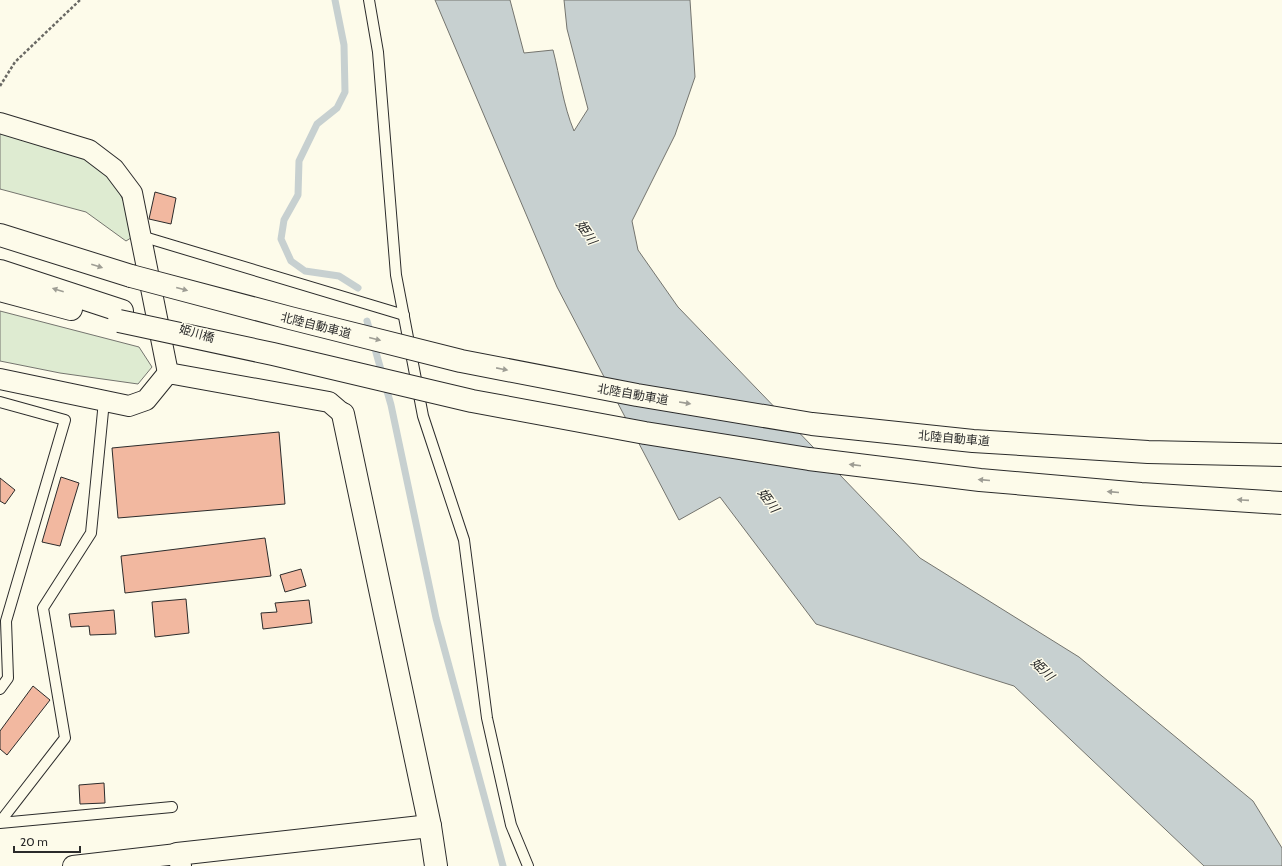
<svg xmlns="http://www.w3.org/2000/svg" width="1282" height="866" font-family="Cabin,'Noto Sans JP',sans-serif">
  <rect width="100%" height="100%" fill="#fdfbea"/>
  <!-- green -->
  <g fill="#deebd1" stroke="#74746e">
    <path d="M0 131 83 156 115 183 129 213 134 236 126 241 86 212 0 189Z"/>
    <path d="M0 311 139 347 152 367 138 384 60 373 0 361Z"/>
  </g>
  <!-- water -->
  <path fill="#c7d0d0" stroke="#74746e" d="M435 0H510L524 53 553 50C560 77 563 105 574 131L588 109 567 29 564 0H690L695 77 675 135 632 221 638 250 678 307 920 558 1079 657 1253 801 1282 848V866H1204L1014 686 816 624 720 497 679 520 557 287Z"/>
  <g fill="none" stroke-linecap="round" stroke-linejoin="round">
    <!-- stream -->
    <g stroke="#c7d0d0" stroke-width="7">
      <path d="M335 0 344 45 345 92 337 108 317 124 299 161 298 195 284 220 281 239 291 261 305 271 339 276 358 288"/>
      <path d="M367 321 391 405 436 618 503 866"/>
    </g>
  </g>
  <!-- building -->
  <g fill="#f2b8a0" stroke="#2b2b2b">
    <path d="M155 192 176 198 171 224 149 219Z"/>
    <path d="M279 432 285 504 118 518 112 448Z"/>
    <path d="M61 477 79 483 60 546 42 542Z"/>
    <path d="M0 478 15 490 5 504 0 501Z"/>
    <path d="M265 538 271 576 125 593 121 556Z"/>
    <path d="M301 569 306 586 285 592 280 575Z"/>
    <path d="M186 599 189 633 155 637 152 602Z"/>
    <path d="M309 600 312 623 263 629 261 613 277 612 275 603Z"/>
    <path d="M114 610 116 634 90 635 89 626 71 627 69 614Z"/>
    <path d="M33 686 50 700 7 755 0 749V731Z"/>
    <path d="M104 783 105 803 80 804 79 785Z"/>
  </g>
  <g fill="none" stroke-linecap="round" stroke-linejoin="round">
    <!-- service casing -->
    <g stroke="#2b2b2b" stroke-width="12">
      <g id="service">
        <path d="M369 0 378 52 396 275 423 416 464 540 487 718 511 825 528 866"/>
        <path d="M141 236 404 315"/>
        <path d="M0 402 65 420 6 621 8 678 0 689"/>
        <path d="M0 822 65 738 43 608 91 533 104 401"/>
        <path d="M0 823 172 807"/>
      </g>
    </g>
    <!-- minor casing -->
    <g stroke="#2b2b2b" stroke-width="22">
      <g id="minor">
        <path d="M0 123 89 150 114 169 132 193 168 373"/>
        <path d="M0 379 129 406 146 400 168 373 329 402 343 414"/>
        <path d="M73 866 177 854 181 866"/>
      </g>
    </g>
    <!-- tertiary casing -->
    <g stroke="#2b2b2b" stroke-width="24">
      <g id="tertiary">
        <path d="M343 414 430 826 436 866"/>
        <path d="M177 854 430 826"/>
      </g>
    </g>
    <!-- motorway casing -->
    <g stroke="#2b2b2b" stroke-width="24">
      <g id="motorway">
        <path d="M0 235 131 276"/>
        <path d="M0 271 122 311"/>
        <path d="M0 290 71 309"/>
      </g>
    </g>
    <!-- path -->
    <path stroke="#6a6964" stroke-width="2.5" stroke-dasharray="3 2" stroke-linecap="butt" d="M0 86 15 62 80 0"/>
    <!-- service -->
    <use href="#service" stroke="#fdfbea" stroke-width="10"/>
    <!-- minor -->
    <use href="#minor" stroke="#fdfbea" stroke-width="20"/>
    <!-- tertiary -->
    <use href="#tertiary" stroke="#fdfbea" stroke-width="22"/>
    <!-- motorway -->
    <use href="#motorway" stroke="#fdfbea" stroke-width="22"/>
    <!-- motorway-bridge casing -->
    <g stroke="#2b2b2b" stroke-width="24" stroke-linecap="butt">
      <g id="motorway-bridge">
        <path d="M131 276 290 318 461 361 637 395 812 424 973 441 1148 452 1282 455"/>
        <path d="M119 321 273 354 472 401 645 433 809 459 980 480 1141 494 1282 503"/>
      </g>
    </g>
    <!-- motorway-bridge -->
    <use href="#motorway-bridge" stroke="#fdfbea" stroke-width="22"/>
  </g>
  <!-- one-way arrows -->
  <defs><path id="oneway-solid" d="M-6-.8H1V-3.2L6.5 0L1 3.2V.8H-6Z"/></defs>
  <g fill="#9e9d94">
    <use href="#oneway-solid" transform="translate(97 266) rotate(17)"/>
    <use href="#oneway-solid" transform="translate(182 289) rotate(15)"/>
    <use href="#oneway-solid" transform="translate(58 290) rotate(-162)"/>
    <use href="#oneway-solid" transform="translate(375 339) rotate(14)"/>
    <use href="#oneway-solid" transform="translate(502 369) rotate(11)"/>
    <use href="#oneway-solid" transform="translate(685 403) rotate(9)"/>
    <use href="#oneway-solid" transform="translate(855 465) rotate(-173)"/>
    <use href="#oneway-solid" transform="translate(984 480) rotate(-175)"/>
    <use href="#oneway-solid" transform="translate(1113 492) rotate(-175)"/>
    <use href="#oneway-solid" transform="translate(1243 500) rotate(-176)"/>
  </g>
  <g text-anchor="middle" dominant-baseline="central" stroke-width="3" stroke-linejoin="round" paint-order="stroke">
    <!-- street labels -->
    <g font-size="12" fill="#2b2b2b" stroke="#fdfbea">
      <text transform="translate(316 325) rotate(14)">北陸自動車道</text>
      <text transform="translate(197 333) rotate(16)">姫川橋</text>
      <text transform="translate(633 394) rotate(10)">北陸自動車道</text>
      <text transform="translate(954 438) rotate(5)">北陸自動車道</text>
    </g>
    <!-- water labels -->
    <g font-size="13" font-style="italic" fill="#2b2b2b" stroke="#fdfbea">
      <text transform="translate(587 232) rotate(56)">姫川</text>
      <text transform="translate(769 500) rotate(54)">姫川</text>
      <text transform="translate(1043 669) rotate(44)">姫川</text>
    </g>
  </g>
  <!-- scale -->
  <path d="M14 846v6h66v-6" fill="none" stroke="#2b2b2b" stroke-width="2"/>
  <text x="20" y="846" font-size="12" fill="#2b2b2b" stroke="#fdfbea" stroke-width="3" paint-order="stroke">20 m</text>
</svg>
